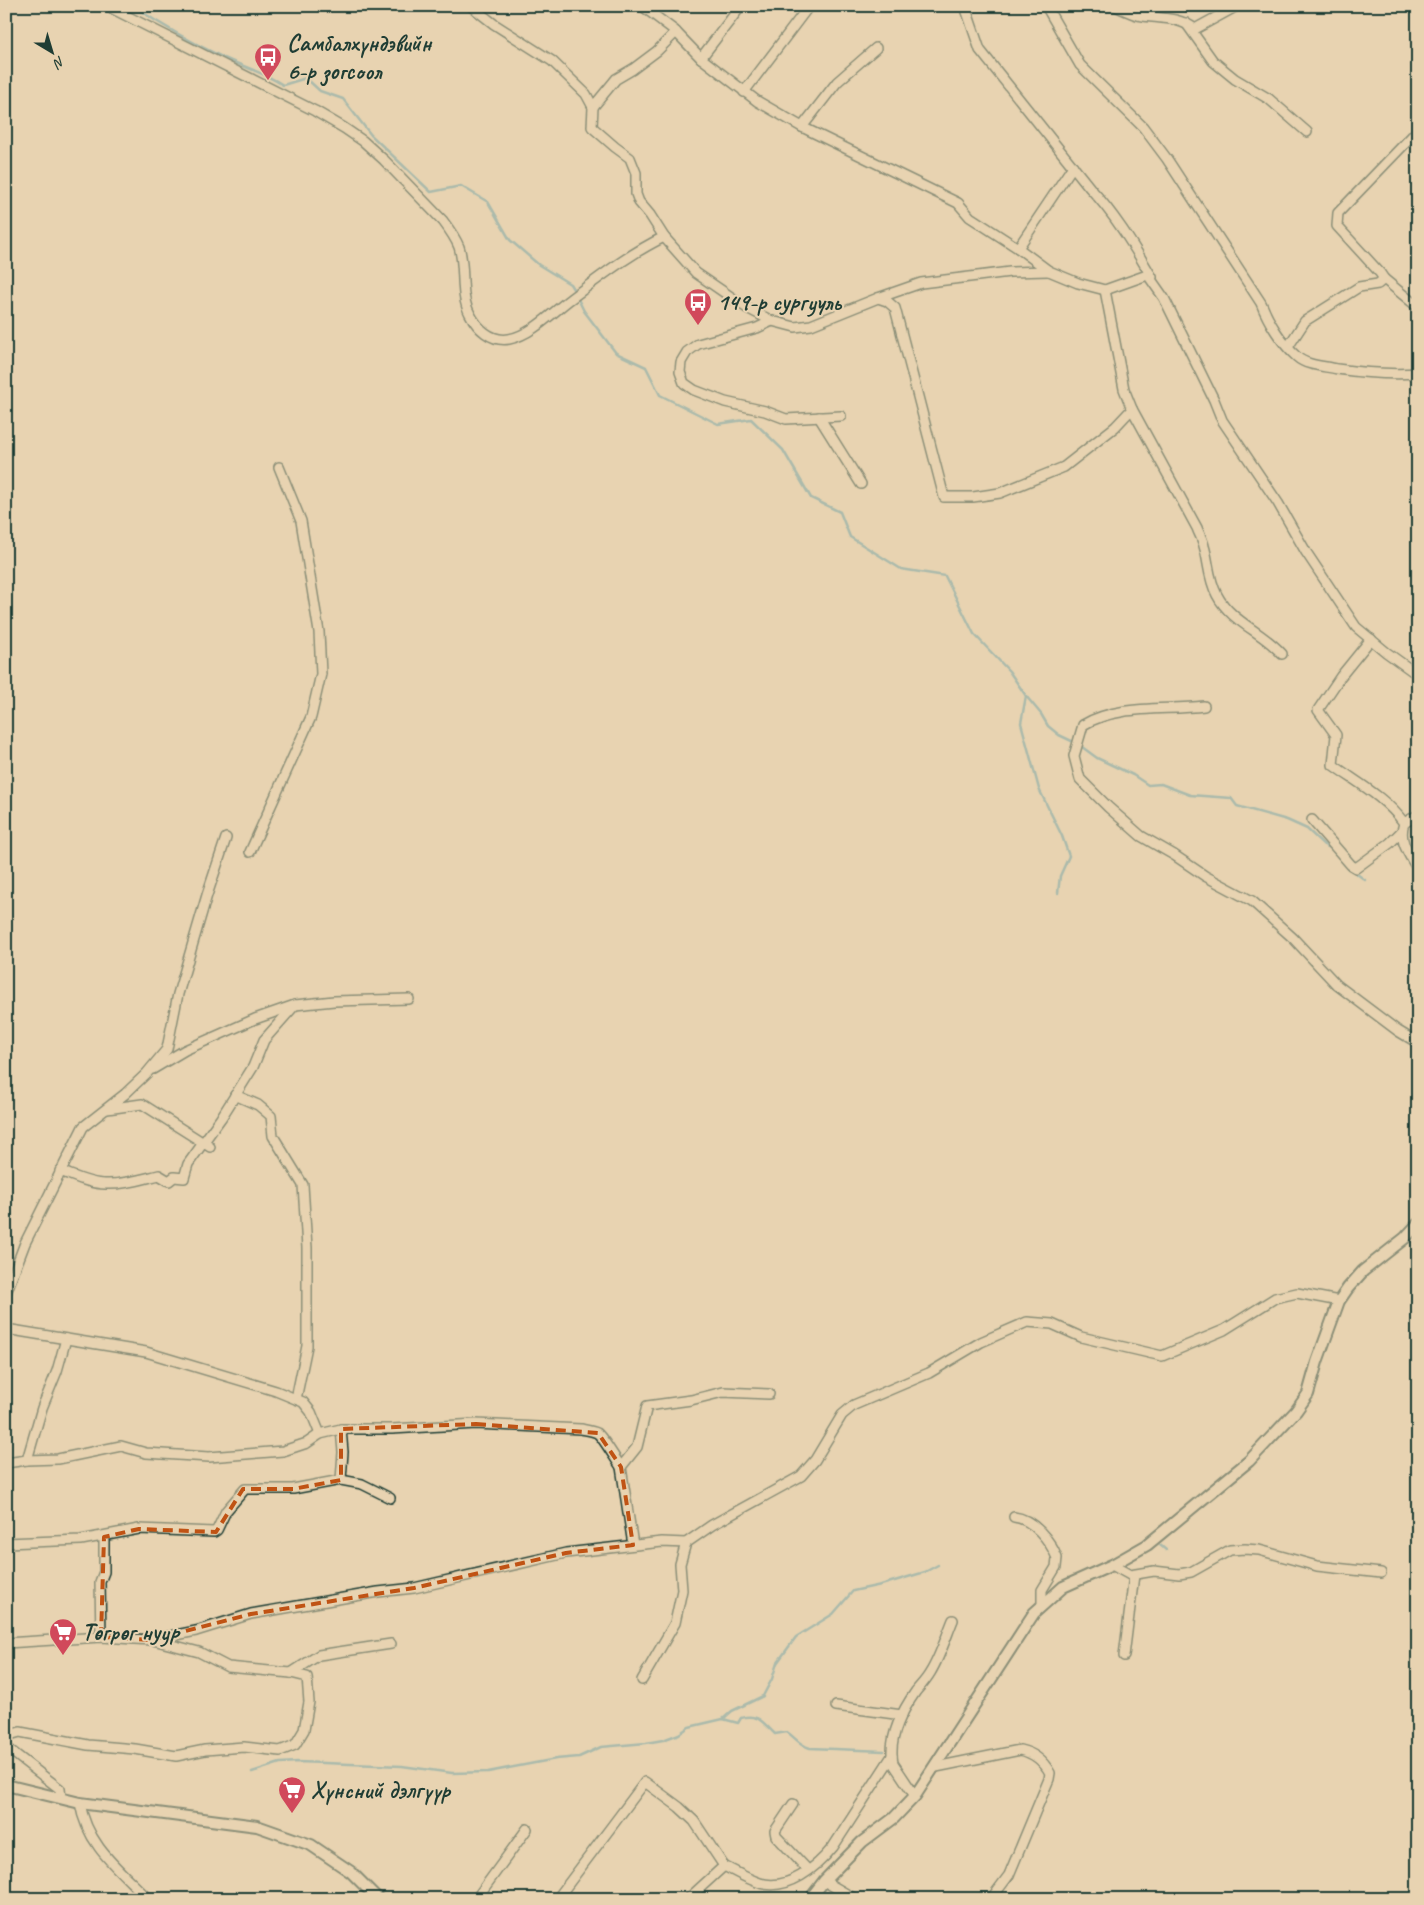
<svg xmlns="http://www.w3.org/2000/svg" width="1424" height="1905" font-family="Caveat,sans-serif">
  <rect width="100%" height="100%" fill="#e8d3b1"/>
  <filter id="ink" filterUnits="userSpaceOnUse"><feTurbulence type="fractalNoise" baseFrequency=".02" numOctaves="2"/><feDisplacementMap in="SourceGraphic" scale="10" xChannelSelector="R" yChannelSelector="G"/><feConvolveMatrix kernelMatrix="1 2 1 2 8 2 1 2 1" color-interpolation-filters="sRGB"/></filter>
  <g filter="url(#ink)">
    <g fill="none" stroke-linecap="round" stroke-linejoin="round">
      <!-- stream -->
      <g stroke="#639ca5" stroke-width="2.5">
        <path d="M133 6C161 25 193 43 224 58 244 67 265 73 283 85L306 78 320 91 343 99 371 135 431 192 461 186 488 202 510 240 539 265 570 284 575 292"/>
        <path d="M577 297 584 311 616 353 646 367 660 395 718 424 751 419 783 450 811 498 840 512 850 537 901 569 945 576 974 634 1009 671 1026 696 1021 723 1039 789 1062 836 1069 856 1060 876 1058 893"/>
        <path d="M1026 696 1041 714 1048 726 1059 735 1078 744 1097 758 1133 775 1148 785 1161 784 1190 795 1231 798 1237 806 1287 820 1307 829 1324 845 1332 849"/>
        <path d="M1353 871 1365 880"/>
        <path d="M1160 1545 1166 1550"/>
        <path d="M723 1719 738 1723 741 1718C759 1713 763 1723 775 1734L787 1732C797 1739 798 1744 810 1748L884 1751"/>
        <path d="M252 1772 280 1763 298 1762 402 1766 452 1773 488 1772 556 1759 579 1757 601 1747 646 1743 663 1740 679 1734 689 1727 723 1719 732 1711 763 1696 772 1679 777 1663 796 1637 833 1614 853 1591 881 1585 925 1572 938 1565"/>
      </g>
      <!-- minor casing -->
      <g stroke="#1f3d34" stroke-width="12">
        <g id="minor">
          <path d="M107 6 315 111 344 128 363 141 384 160 443 221C449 229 455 237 459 247 466 268 459 294 470 314 477 328 491 342 509 339 531 335 552 313 569 300 600 277 629 254 664 237"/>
          <path d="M471 6 494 24 552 61 586 94 593 107 592 127 615 147 630 158 636 173V194L639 202 650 215 664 237 696 273 747 308 772 321 795 327 811 325 878 298 887 301 895 308 944 497H973L1000 493 1064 467 1115 427 1132 409 1124 389 1105 290"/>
          <path d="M642 6 674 30 701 58 757 101 802 127 958 203 970 217 1018 248 1049 271 1078 283 1105 290 1150 274 1152 277"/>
          <path d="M965 6 980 50 1090 188C1114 214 1132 243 1150 274V278L1164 298 1214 400 1222 420 1278 503 1306 552 1356 627 1386 652 1418 675"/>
          <path d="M1046 6 1080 65 1143 127 1167 159 1261 303C1268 321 1282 344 1297 357 1307 366 1325 366 1337 369 1365 373 1389 375 1418 373"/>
          <path d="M1115 6C1122 9 1130 13 1137 15 1159 19 1177 16 1195 29L1237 6"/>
          <path d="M1186 23 1213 61 1235 79 1269 99 1307 132"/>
          <path d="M701 58 741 6"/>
          <path d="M744 92 809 6"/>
          <path d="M593 107 616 79 633 69 657 51 676 32"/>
          <path d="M802 127 837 82 876 48"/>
          <path d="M1018 248 1073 166"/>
          <path d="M1384 279 1418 307"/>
          <path d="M878 298 921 283 1010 272 1049 271"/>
          <path d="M772 321 757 328 698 344 687 352 681 362 680 372 684 383 694 390 725 402 765 411 786 419 841 416"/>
          <path d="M1288 347 1305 321 1359 287 1378 284 1384 279 1380 273 1337 226 1338 213 1418 130"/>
          <path d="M1132 409 1197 528C1199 534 1203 540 1204 546 1209 562 1208 578 1217 595 1231 622 1263 632 1282 654"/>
          <path d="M819 417 861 484"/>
          <path d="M1371 639 1341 676 1318 710 1336 735 1333 765C1358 783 1386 798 1404 823 1398 841 1409 854 1418 870"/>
          <path d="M1204 706C1165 711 1118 704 1083 725L1074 756 1080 779 1108 807 1141 836 1174 855 1205 876 1252 901 1293 938 1337 985 1398 1031 1418 1043"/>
          <path d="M1312 820 1351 865 1356 868 1390 843 1401 832"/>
          <path d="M1404 823 1418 815"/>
          <path d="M250 852 311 717 321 674 319 632 301 521 279 467"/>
          <path d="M153 1069 185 1050 255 1019 295 1005 334 1001 409 999"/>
          <path d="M235 1095 258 1105 271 1116 273 1136 303 1185 307 1248V1346L296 1399"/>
          <path d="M107 1109 142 1104 210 1147"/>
          <path d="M60 1171C74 1176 90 1184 105 1184 123 1185 142 1179 159 1175L169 1181 174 1177 184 1178 188 1164 221 1118 253 1067 264 1040 295 1005"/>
          <path d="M6 1293 25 1243 83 1127 125 1094 147 1073 167 1049 178 994 207 895 226 838"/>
          <path d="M6 1329 146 1352 276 1391 303 1402 311 1412 320 1434"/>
          <path d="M341 1429H392L476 1424 581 1429C586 1430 593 1431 597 1433 602 1436 616 1460 621 1467"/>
          <path d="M27 1460 58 1459 121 1446 146 1453 209 1457 283 1451 307 1443 320 1434 341 1429 343 1452 341 1480"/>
          <path d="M6 1463 27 1460 42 1408 57 1371 66 1339"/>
          <path d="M1014 1517C1033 1519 1050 1540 1057 1558L1056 1567 1042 1590V1605"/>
          <path d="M6 1543 81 1540 139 1529 214 1532 217 1530 226 1511 245 1489H293L341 1480 362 1484 390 1498"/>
          <path d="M633 1545 621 1467 637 1447 647 1406 691 1400 723 1392 769 1394"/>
          <path d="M1112 1565 1130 1575 1154 1571 1179 1574 1191 1572 1230 1550 1245 1549 1259 1550 1317 1566 1381 1573"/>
          <path d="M101 1637 100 1582 104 1572V1537"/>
          <path d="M6 1643 101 1637 151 1640 196 1631 251 1614 378 1592 414 1588 566 1553 662 1542 686 1543 712 1525 801 1476 815 1460 842 1415 854 1405 929 1373 981 1342 1027 1322 1052 1324 1081 1337 1162 1356 1224 1330 1275 1298 1297 1293 1339 1301"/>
          <path d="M1124 1656 1134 1575"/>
          <path d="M291 1673 319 1655 391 1644"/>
          <path d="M642 1680 675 1623 682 1590 680 1564 686 1543"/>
          <path d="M836 1706 902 1715"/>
          <path d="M6 1736 20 1732 88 1745 135 1749 176 1756 205 1750 244 1747 280 1751 295 1745 304 1730 309 1702 307 1677 291 1673 228 1667 199 1652 153 1640"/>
          <path d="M6 1747 60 1789 61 1798"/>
          <path d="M936 1767 1020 1750C1034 1753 1043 1760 1050 1773L1049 1779 1009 1875 991 1899"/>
          <path d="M915 1796 893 1763C888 1738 902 1711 916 1691 921 1685 926 1680 930 1673 940 1657 946 1637 953 1620"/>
          <path d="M80 1803C87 1846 119 1869 148 1899"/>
          <path d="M793 1804 775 1831 776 1836 808 1870"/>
          <path d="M724 1866C736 1872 747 1879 760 1883 788 1891 816 1868 833 1847L892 1756"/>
          <path d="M824 1881 855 1899"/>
          <path d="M476 1899 527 1829"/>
          <path d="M557 1899 645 1782 679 1807 694 1821 724 1866 688 1899"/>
        </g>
      </g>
      <!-- tertiary casing -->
      <g stroke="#1f3d34" stroke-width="14">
        <g id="tertiary">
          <path d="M6 1785 80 1803 257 1826 311 1845 351 1872 378 1899"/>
          <path d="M810 1899 824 1881 862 1842 894 1818 915 1796 1034 1613 1063 1587 1112 1565 1147 1545 1249 1461 1296 1411 1308 1394 1317 1362 1339 1301 1348 1288 1363 1271 1405 1238 1418 1224"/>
        </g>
      </g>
      <!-- minor -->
      <use href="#minor" stroke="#e8d3b1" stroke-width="9"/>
      <!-- tertiary -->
      <use href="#tertiary" stroke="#e8d3b1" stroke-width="10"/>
    </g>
  </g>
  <!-- marked area -->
  <path d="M0 0H1424V1905H0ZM476 1424 598 1433 621 1467 633 1545 566 1553 414 1588 251 1614 151 1640 101 1637 104 1537 139 1529 216 1532 243 1489H293L341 1480V1429Z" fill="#e8d3b1" fill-opacity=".55" fill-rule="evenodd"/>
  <path fill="none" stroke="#c05314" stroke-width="4" stroke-dasharray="10 6" stroke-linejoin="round" d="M476 1424 598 1433 621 1467 633 1545 566 1553 414 1588 251 1614 151 1640 101 1637 104 1537 139 1529 216 1532 243 1489H293L341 1480V1429Z"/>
  <!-- icons -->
  <defs>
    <g id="bus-pin" transform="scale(1.4375)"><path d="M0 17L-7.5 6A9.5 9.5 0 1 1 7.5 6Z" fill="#d1495b" stroke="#e8d3b1"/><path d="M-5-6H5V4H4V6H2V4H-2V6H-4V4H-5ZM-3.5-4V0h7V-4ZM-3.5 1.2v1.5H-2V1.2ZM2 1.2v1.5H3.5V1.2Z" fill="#fff"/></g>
    <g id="supermarket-pin" transform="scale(1.4375)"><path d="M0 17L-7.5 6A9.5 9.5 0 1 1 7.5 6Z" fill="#d1495b" stroke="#e8d3b1"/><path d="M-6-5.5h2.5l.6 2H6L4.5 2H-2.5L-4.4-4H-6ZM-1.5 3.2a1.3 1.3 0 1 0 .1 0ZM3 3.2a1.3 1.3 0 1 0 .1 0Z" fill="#fff"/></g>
  </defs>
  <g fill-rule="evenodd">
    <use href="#bus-pin" x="268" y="57"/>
    <use href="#bus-pin" x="698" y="302"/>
    <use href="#supermarket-pin" x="63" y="1632"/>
    <use href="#supermarket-pin" x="292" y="1790"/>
  </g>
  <g text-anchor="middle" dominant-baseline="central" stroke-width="4" stroke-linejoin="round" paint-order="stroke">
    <!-- poi labels -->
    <g font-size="24" font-weight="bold" fill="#1f3d34" stroke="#e8d3b1" text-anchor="start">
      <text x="287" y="43">Самбалхүндэвийн<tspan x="287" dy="28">6-р зогсоол</tspan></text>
      <text x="717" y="302">149-р сургууль</text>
      <text x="82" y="1632">Төгрөг нуур</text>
      <text x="311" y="1790">Хүнсний дэлгүүр</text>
    </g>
  </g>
  <!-- margin -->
  <rect width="1424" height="1905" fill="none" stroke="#e8d3b1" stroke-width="25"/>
  <rect x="12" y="12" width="1399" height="1880" fill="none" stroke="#1f3d34" stroke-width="2" filter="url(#ink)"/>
  <!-- north arrow -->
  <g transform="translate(52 52) rotate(142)" stroke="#e8d3b1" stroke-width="4" paint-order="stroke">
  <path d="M0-4L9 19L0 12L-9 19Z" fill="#1f3d34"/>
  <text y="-8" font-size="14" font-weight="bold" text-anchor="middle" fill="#1f3d34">N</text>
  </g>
</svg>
